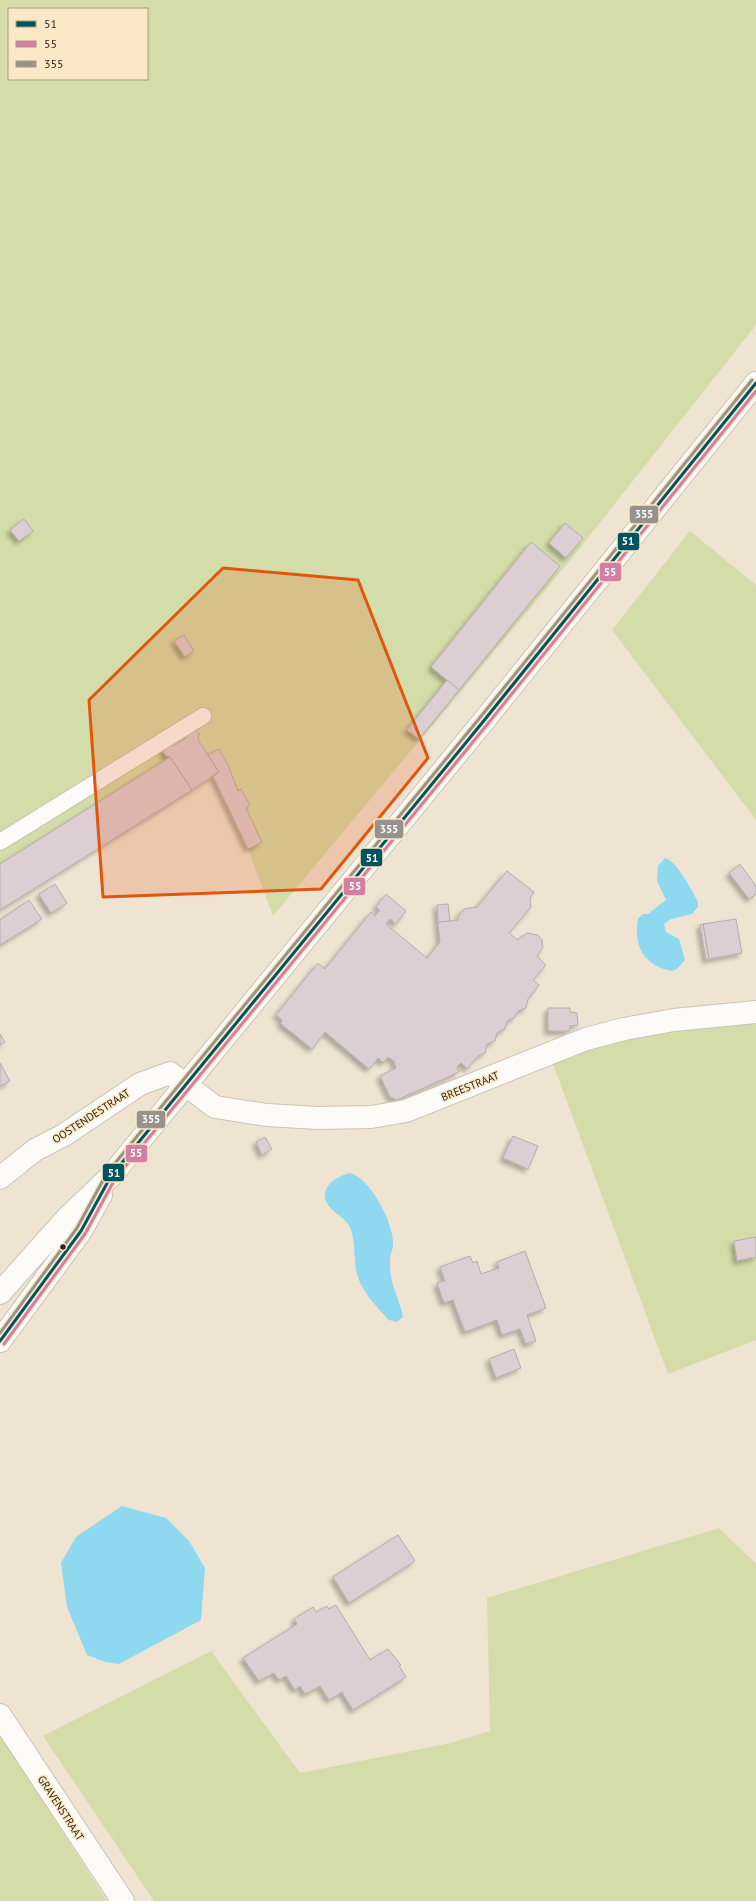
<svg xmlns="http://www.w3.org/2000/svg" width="756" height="1901" font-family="'PT Sans',sans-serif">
  <defs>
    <filter id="shadow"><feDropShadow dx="-3.5" dy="3.5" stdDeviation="2" flood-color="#0004"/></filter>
  </defs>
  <rect width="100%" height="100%" fill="#efe4d2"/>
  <!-- green -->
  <g fill="#d4dda9" fill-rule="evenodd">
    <path d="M0 0H756V325L576 553 273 916 248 849 262 842 246 808 249 805 242 789 238 791 228 765 219 749 208 755 198 740 199 734 196 730 191 729 186 732V738L174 746 168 743 163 746V752L166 756 170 757 0 864ZM9 9H147V79H9Z"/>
    <path d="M690 531 756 585V820L612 630Z"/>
    <path d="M756 1022V1340L668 1374 553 1064 606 1044 680 1029Z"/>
    <path d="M719 1528 756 1564V1901H154L43 1736 211 1651 300 1773 451 1743 490 1731 487 1598Z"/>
    <path d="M0 1734 107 1901H0Z"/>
  </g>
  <!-- water -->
  <g fill="#8ed9ef">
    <path d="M665 858C677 861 692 891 698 902V907L692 914 671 919 664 924 666 932 679 939 685 960 678 968 673 971C644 967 633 946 638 918L643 914H648L666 900 657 881 658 866Z"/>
    <path d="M349 1173C370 1176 395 1226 393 1245 393 1249 391 1253 390 1257 390 1263 390 1270 391 1276 393 1290 401 1303 403 1317L397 1322 389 1320C376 1306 359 1289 356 1269 354 1258 355 1237 350 1227 344 1215 323 1209 325 1194 327 1181 339 1177 349 1173Z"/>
    <path d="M122 1506 166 1518 189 1541 205 1568 201 1620 119 1664 105 1662 87 1655 67 1607 61 1563 76 1537Z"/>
  </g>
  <!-- building -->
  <g fill="#ddced4" stroke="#b6adab" filter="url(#shadow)">
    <path d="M24 519 33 531 19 541 10 530Z"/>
    <path d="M565 523 583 538 566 558 549 543Z"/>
    <path d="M531 542 560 566 459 690 431 667Z"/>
    <path d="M184 635 194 651 185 657 174 641Z"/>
    <path d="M447 680 459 690 419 739 407 730Z"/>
    <path d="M191 729 196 730 199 734 198 740 219 772 192 790 170 757 166 756 163 752V746L168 743 174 746 186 738V732Z"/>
    <path d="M219 749 228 765 238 791 241 789 250 805 246 808 262 842 248 849 213 776 219 772 208 755Z"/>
    <path d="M170 757 192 790 0 910V864Z"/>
    <path d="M740 864 756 886V894L749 899 729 873Z"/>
    <path d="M507 871 534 892 530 898 531 907 509 933 518 940 527 933 538 935 542 940 543 947 537 956 546 965 533 980 539 985 528 999 526 1008 518 1011 514 1018 507 1021 505 1029 497 1033 495 1041 487 1044 485 1053 478 1056 467 1069 461 1063 457 1067 459 1072 397 1100 390 1097 380 1076 396 1068 394 1061 388 1057 383 1063 378 1058 369 1069 325 1032 312 1049 281 1024 282 1020 276 1015 318 963 325 969 371 912 375 916 380 910 376 907 386 894 406 911 396 924 390 919 386 924 427 958 440 942 438 922 458 920V917L464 909 477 907Z"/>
    <path d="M55 884 67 903 51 913 39 894Z"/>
    <path d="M29 900 42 919 0 945V920Z"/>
    <path d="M448 904 450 921 438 922 437 905Z"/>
    <path d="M736 919 742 953 709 959 703 924Z"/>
    <path d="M703 924 709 959 706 960 700 925Z"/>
    <path d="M548 1008H570V1012L577 1013 578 1025 570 1026V1031H548Z"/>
    <path d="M0 1034 5 1042 0 1045Z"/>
    <path d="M0 1063 10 1081 0 1086Z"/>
    <path d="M513 1136 538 1146 528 1169 503 1158Z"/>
    <path d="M265 1137 272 1149 262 1155 256 1142Z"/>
    <path d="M756 1237V1257L737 1261 734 1241Z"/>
    <path d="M525 1251 546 1308 527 1315 536 1341 526 1344 520 1329 502 1335 497 1320 465 1332 453 1300 444 1303 437 1283 445 1281 440 1267 470 1256 473 1263 477 1261 481 1274 499 1268 497 1262Z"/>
    <path d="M514 1349 521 1368 496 1378 489 1359Z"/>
    <path d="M398 1535 415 1561 349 1603 333 1577Z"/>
    <path d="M336 1605 370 1660 388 1649 401 1665 399 1666 406 1677 353 1710 342 1692 329 1700 320 1686 305 1694 300 1686 295 1690 286 1676 279 1680 274 1673 259 1681 243 1658 297 1624 294 1619 313 1607 316 1612 327 1606 329 1609Z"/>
  </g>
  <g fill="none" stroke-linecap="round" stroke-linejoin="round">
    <!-- lane casing -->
    <g stroke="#cbc3b5" stroke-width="18">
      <path id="lane" d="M0 842 203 716"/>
    </g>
    <!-- street casing -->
    <g stroke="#cbc3b5" stroke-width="24">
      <g id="street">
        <path d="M0 1178 35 1150 64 1135 140 1084 170 1073 215 1107 267 1115 318 1118 371 1117 406 1111 586 1039 624 1029 674 1020 756 1012"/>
        <path d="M0 1715 123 1901"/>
      </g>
    </g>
    <!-- primary casing -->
    <g stroke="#cbc3b5" stroke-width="24">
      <g id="primary">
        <path d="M0 1293 67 1218 111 1176 482 723 756 383"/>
        <path d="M0 1341 81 1231 101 1195"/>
      </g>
    </g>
    <!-- lane -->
    <use href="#lane" stroke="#fdfbf8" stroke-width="16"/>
    <!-- street -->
    <use href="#street" stroke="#fdfbf8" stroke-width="22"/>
    <!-- primary -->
    <use href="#primary" stroke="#fdfbf8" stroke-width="22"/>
    <!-- bus-1 casing -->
    <g stroke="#fbe8c6" stroke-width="6">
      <path id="bus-1" d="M0 1341 81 1231 111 1176 482 723 756 383"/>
    </g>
    <!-- bus-2 casing -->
    <g stroke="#fbe8c6" stroke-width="6">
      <path id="bus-2" d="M4 1344 85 1234 115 1179 486 726 756 391"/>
    </g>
    <!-- bus-3 casing -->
    <g stroke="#fbe8c6" stroke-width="6">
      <path id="bus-3" d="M0 1333 77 1228 107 1173 478 720 752 380"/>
    </g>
    <!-- bus-1 -->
    <use href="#bus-1" stroke="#005460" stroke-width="3"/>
    <!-- bus-2 -->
    <use href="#bus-2" stroke="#d37fa3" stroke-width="3"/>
    <!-- bus-3 -->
    <use href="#bus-3" stroke="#96928c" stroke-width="3"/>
  </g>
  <!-- marked area -->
  <path fill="#df560d" fill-opacity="0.2" stroke="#df560d" stroke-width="3" stroke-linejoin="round" d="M223 568 358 580 428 758 321 889 103 897 89 700Z"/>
  <!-- markers -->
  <circle fill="#2d2619" stroke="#fbe8c6" stroke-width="1.5" cx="63" cy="1247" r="3.5"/>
  <g text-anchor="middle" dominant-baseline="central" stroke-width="3" stroke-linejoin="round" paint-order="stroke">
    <!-- street labels -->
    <g font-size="11" fill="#2d2619" stroke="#fbe8c6">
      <text transform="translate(470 1086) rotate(-22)">BREESTRAAT</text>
      <text transform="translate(91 1116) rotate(-33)">OOSTENDESTRAAT</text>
      <text transform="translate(61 1808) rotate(57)">GRAVENSTRAAT</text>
    </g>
  </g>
  <g stroke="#fbe8c6" stroke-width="1.5">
    <rect x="629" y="505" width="30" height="19" rx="4" fill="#96928c"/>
    <rect x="617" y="532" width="23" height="19" rx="4" fill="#005460"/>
    <rect x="599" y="562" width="23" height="20" rx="4" fill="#d37fa3"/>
    <rect x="374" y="819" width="30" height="20" rx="4" fill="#96928c"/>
    <rect x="360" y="848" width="23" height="19" rx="4" fill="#005460"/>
    <rect x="343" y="877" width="23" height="19" rx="4" fill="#d37fa3"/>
    <rect x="136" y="1110" width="30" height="19" rx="4" fill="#96928c"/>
    <rect x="125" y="1144" width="23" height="19" rx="4" fill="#d37fa3"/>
    <rect x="102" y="1163" width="23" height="19" rx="4" fill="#005460"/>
  </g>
  <g font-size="11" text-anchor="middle" font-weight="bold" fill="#fff">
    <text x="644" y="518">355</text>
    <text x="628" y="545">51</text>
    <text x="610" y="576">55</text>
    <text x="389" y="833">355</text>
    <text x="372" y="862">51</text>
    <text x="355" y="890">55</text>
    <text x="151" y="1123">355</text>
    <text x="136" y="1157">55</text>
    <text x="114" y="1177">51</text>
  </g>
  <!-- legend -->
  <rect x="8" y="8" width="140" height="72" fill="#fbe8c6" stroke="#a99a81"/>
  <rect x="16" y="21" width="20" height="6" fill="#005460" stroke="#a99a81"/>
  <text x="44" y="28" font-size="12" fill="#2d2619">51</text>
  <rect x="16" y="41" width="20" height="6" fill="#d37fa3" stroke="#a99a81"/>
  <text x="44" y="48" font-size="12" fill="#2d2619">55</text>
  <rect x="16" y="61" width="20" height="6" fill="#96928c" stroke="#a99a81"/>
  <text x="44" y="68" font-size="12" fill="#2d2619">355</text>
</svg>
